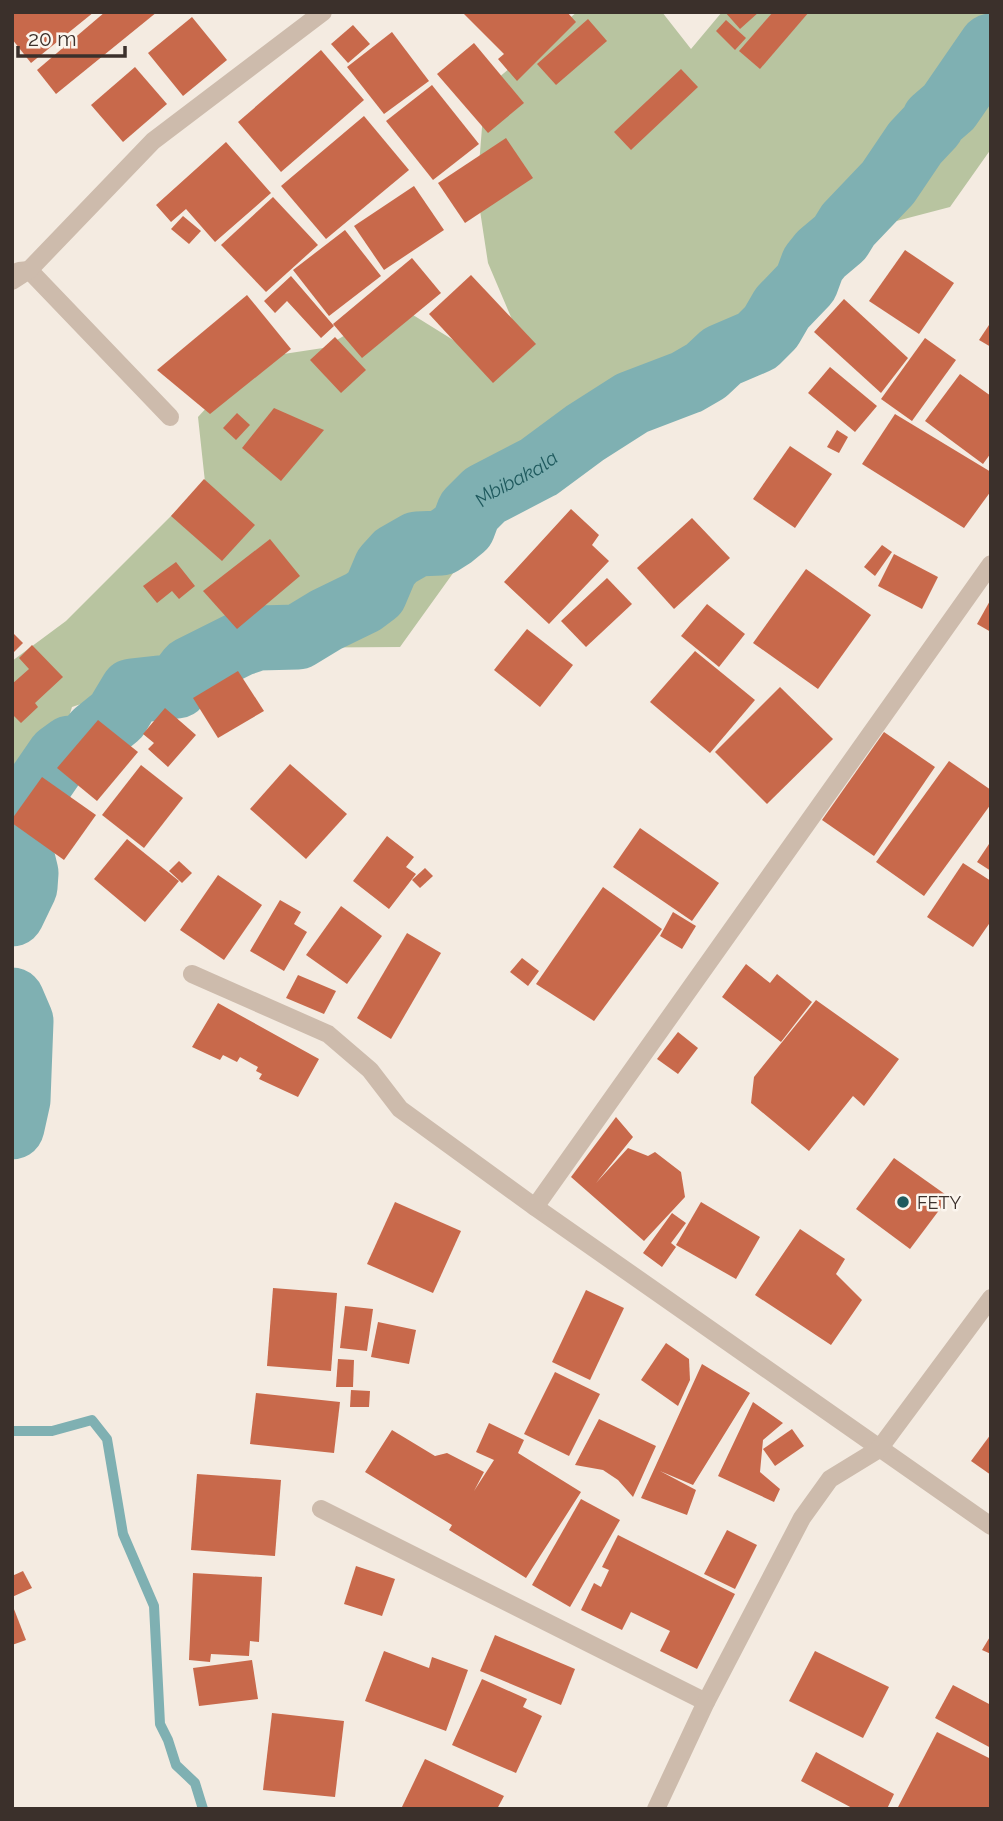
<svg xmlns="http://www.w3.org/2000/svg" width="1003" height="1821" font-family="Raleway,sans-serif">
  <rect width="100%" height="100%" fill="#f4ebe1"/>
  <!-- green -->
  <path fill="#b8c4a0" d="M577 12H662L691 49 722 12H991V149L950 207 843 235 780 347 648 427 502 505 400 647 250 648 72 707 26 855 12 946V661L66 621 205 482 198 417 251 359 323 348 397 305 458 343 519 336 488 263 477 191 485 89Z"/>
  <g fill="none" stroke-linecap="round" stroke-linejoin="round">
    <!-- stream -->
    <path stroke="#7fb0b2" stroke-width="10" d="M12 1431H52L92 1420 107 1439 123 1534 154 1606 160 1724 168 1740 176 1765 195 1783 203 1809"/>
    <!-- river -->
    <g stroke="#7fb0b2" stroke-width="65">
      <path id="s1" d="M12 914 25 887 26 873 17 836 28 801 59 756 70 748H83L96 733 117 716 132 691 177 686 190 669 240 644 258 638 298 637 326 620 363 602 375 593 386 567 396 556 417 544 441 543 452 536 463 527 469 511 485 495 539 467 585 433 632 403 687 382 706 371 722 356 757 341 771 327 782 308 806 283 813 264 821 254 840 238 848 225 888 183 915 143 932 125 934 120 949 107 991 46"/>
      <path d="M12 1000 21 1021 18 1100 12 1127"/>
    </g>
  </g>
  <!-- building -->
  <g fill="#c8694b">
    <path d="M12 12H94L31 63 12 39Z"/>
    <path d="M105 12H157L56 94 37 70Z"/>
    <path d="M462 12H567L576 22 517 81 498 59 504 54Z"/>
    <path d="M725 12H759L740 29Z"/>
    <path d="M773 12H809L760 69 739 51Z"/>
    <path d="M192 17 227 60 183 96 148 53Z"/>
    <path d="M588 19 607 41 556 85 537 64Z"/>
    <path d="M726 20 746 38 735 50 716 31Z"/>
    <path d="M353 25 370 44 348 63 331 44Z"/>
    <path d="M392 32 429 81 384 114 347 67Z"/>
    <path d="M474 43 524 103 488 133 437 74Z"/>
    <path d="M321 50 364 100 281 172 238 122Z"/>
    <path d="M135 67 167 104 123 142 91 105Z"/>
    <path d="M681 69 698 87 631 150 614 132Z"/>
    <path d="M432 85 479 144 433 180 386 121Z"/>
    <path d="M364 116 409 170 326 239 281 186Z"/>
    <path d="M506 138 533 178 465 223 438 183Z"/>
    <path d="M226 142 271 193 215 242 186 209 171 222 156 205Z"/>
    <path d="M414 186 444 230 384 270 354 226Z"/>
    <path d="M273 197 318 245 266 292 221 245Z"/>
    <path d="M183 216 201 231 189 244 171 229Z"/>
    <path d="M345 230 381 276 329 316 293 270Z"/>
    <path d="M905 250 954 283 919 334 869 301Z"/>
    <path d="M412 258 441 293 362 358 333 324Z"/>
    <path d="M471 275 536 344 493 383 429 314Z"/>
    <path d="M291 276 334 326 321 338 287 301 275 313 264 301Z"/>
    <path d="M247 295 291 349 210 414 157 370Z"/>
    <path d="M844 299 908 358 881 393 814 332Z"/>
    <path d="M991 322V347L979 340Z"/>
    <path d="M335 337 366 370 341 393 310 360Z"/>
    <path d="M925 338 956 360 912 421 881 399Z"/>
    <path d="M830 367 877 406 855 432 808 393Z"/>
    <path d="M960 374 991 396V453L983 464 925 421Z"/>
    <path d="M274 408 324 430 281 481 242 448Z"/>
    <path d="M237 413 250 425 236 440 223 428Z"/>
    <path d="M895 414 991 472V491L964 528 862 464Z"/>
    <path d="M837 430 848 437 839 453 827 447Z"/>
    <path d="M790 446 832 474 795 528 753 499Z"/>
    <path d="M204 479 255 525 222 561 171 516Z"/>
    <path d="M571 509 599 535 592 545 609 561 549 624 504 582Z"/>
    <path d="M692 518 730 558 674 609 637 568Z"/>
    <path d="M270 539 300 576 237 629 203 591Z"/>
    <path d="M882 545 892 552 875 576 864 567Z"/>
    <path d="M894 554 938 577 922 609 878 586Z"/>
    <path d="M176 562 195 586 179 599 172 591 157 603 143 586Z"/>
    <path d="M806 569 871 615 818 689 753 643Z"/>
    <path d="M607 578 632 604 586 647 561 621Z"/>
    <path d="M991 599V632L977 624Z"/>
    <path d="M707 604 745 634 719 667 681 636Z"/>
    <path d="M527 629 573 665 540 707 494 670Z"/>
    <path d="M12 632 23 643 12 654Z"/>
    <path d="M32 645 63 677 35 703 38 707 21 723 12 714V684L29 669 19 658Z"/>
    <path d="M695 651 755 700 710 753 650 702Z"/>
    <path d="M238 671 264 711 218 738 193 698Z"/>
    <path d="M780 687 833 739 767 804 715 752Z"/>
    <path d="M165 708 196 735 168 767 148 749 154 743 143 734Z"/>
    <path d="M98 720 138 752 97 801 57 768Z"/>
    <path d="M884 732 935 767 874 856 822 820Z"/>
    <path d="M949 761 991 790V804L924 896 876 862Z"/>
    <path d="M290 764 347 814 306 859 250 809Z"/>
    <path d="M141 765 183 798 144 848 102 815Z"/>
    <path d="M42 777 96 815 64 860 12 823V819Z"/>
    <path d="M640 828 719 883 692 921 613 867Z"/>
    <path d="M387 836 414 857 406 867 416 874 389 909 353 881Z"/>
    <path d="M127 839 179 881 145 922 94 879Z"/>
    <path d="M991 841V871L977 862Z"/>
    <path d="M179 861 192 873 182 883 169 871Z"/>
    <path d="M963 863 991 881V921L973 947 927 917Z"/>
    <path d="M425 868 433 876 420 888 412 880Z"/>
    <path d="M218 875 262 905 224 960 180 930Z"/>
    <path d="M603 887 662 929 594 1021 536 984Z"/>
    <path d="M280 900 301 912 294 924 307 932 284 971 250 951Z"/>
    <path d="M341 906 382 936 347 984 306 955Z"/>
    <path d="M673 912 696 926 682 949 660 936Z"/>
    <path d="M407 933 441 953 391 1039 357 1018Z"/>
    <path d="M522 958 539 971 528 986 510 972Z"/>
    <path d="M746 964 770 983 777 974 812 1002 781 1042 722 997Z"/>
    <path d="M298 975 336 991 324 1014 286 998Z"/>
    <path d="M816 1000 899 1059 864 1106 853 1096 809 1151 751 1103 754 1077Z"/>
    <path d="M218 1003 319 1059 298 1097 259 1079 262 1074 256 1071 258 1067 240 1057 237 1062 223 1055 220 1060 192 1047Z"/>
    <path d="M678 1032 698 1048 678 1074 657 1059Z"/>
    <path d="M616 1117 633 1137 596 1183 628 1148 648 1156 655 1152 681 1172 685 1197 644 1241 571 1177Z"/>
    <path d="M894 1158 949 1197 910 1249 856 1209Z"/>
    <path d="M395 1202 461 1231 433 1293 367 1264Z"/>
    <path d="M701 1202 760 1237 736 1279 676 1245Z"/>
    <path d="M672 1213 686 1223 671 1243 676 1247 662 1267 643 1253Z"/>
    <path d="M800 1229 845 1259 836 1274 862 1300 831 1345 755 1295Z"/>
    <path d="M273 1288 337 1293 331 1371 267 1366Z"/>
    <path d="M586 1290 624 1308 590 1380 552 1362Z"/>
    <path d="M345 1306 373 1309 367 1351 340 1348Z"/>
    <path d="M378 1322 416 1330 409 1364 371 1357Z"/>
    <path d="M666 1343 689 1359 690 1380 678 1406 641 1380Z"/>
    <path d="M338 1359 354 1360 353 1387H336Z"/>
    <path d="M702 1364 750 1393 693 1485 660 1471 696 1490 687 1515 641 1498Z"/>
    <path d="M555 1372 600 1394 569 1456 524 1434Z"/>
    <path d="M351 1390 370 1391 369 1407H350Z"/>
    <path d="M256 1393 340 1402 334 1453 250 1444Z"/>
    <path d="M753 1402 783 1423 763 1440 760 1472 780 1489 774 1502 718 1476Z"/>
    <path d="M599 1419 656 1446 633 1497 618 1480 603 1470 575 1465Z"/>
    <path d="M489 1423 524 1440 518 1453 581 1492 526 1578 449 1530 452 1525 365 1472 392 1430 435 1456 447 1453 484 1472 474 1491 494 1460 476 1452Z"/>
    <path d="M792 1429 804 1446 775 1466 763 1449Z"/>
    <path d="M991 1434V1475L971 1461Z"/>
    <path d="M197 1474 281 1480 275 1556 191 1550Z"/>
    <path d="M581 1499 620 1520 570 1607 532 1585Z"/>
    <path d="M727 1530 757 1545 735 1589 704 1574Z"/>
    <path d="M618 1535 735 1594 697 1669 660 1651 670 1631 631 1612 622 1630 581 1610 594 1583 601 1587 609 1570 602 1567Z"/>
    <path d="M356 1566 395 1579 382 1616 344 1604Z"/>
    <path d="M23 1571 32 1588 12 1597V1576Z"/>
    <path d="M193 1573 262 1577 259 1642 250 1641 249 1656 211 1654 210 1662 189 1660Z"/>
    <path d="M12 1604 26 1640 12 1645Z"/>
    <path d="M495 1635 575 1669 561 1705 480 1671Z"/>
    <path d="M991 1635V1654L982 1650Z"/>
    <path d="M384 1651 429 1668 432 1657 468 1670 446 1731 365 1701Z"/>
    <path d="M815 1651 889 1687 863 1738 789 1701Z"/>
    <path d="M252 1660 258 1699 199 1706 193 1668Z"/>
    <path d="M482 1679 527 1699 523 1707 542 1716 516 1773 452 1745Z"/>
    <path d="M953 1685 991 1705V1748L935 1718Z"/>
    <path d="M272 1713 344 1721 335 1797 263 1790Z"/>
    <path d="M937 1732 991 1759V1809H897Z"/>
    <path d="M816 1752 894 1794 887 1809H854L801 1781Z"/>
    <path d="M425 1759 504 1796 497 1809H401Z"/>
  </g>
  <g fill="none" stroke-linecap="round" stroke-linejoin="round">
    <!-- minor -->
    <g stroke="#cdbbac" stroke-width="18">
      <path d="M19 271 29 270 170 417"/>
      <path d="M12 281 29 270 153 141 323 12"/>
      <path d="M192 974 328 1034 370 1070 400 1109 535 1207 991 1526"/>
      <path d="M535 1207 991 564"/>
      <path d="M321 1509 706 1702"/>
      <path d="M656 1809 706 1702 802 1518 830 1479 879 1449 991 1298"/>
    </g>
  </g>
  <!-- markers -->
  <circle fill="#1f5a5e" stroke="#fbf5ee" stroke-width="2.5" cx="903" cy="1202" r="7"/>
  <g text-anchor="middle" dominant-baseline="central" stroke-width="5" stroke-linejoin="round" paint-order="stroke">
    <!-- poi labels -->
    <g font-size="18" fill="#3b302b" stroke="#fbf5ee" text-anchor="start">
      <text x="917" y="1202">FETY</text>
    </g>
    <!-- water labels -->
    <g font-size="19" font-style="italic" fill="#1f5a5e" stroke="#fbf5ee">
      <text stroke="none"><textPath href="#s1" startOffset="740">Mbibakala</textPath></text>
    </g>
  </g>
  <!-- border -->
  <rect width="1003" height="1821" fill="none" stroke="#3b302b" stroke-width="28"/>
  <!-- scale -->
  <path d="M18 46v10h107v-10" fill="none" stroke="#3b302b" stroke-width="3.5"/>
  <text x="28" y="46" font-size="21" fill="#3b302b" stroke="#fbf5ee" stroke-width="5" paint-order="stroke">20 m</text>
</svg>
